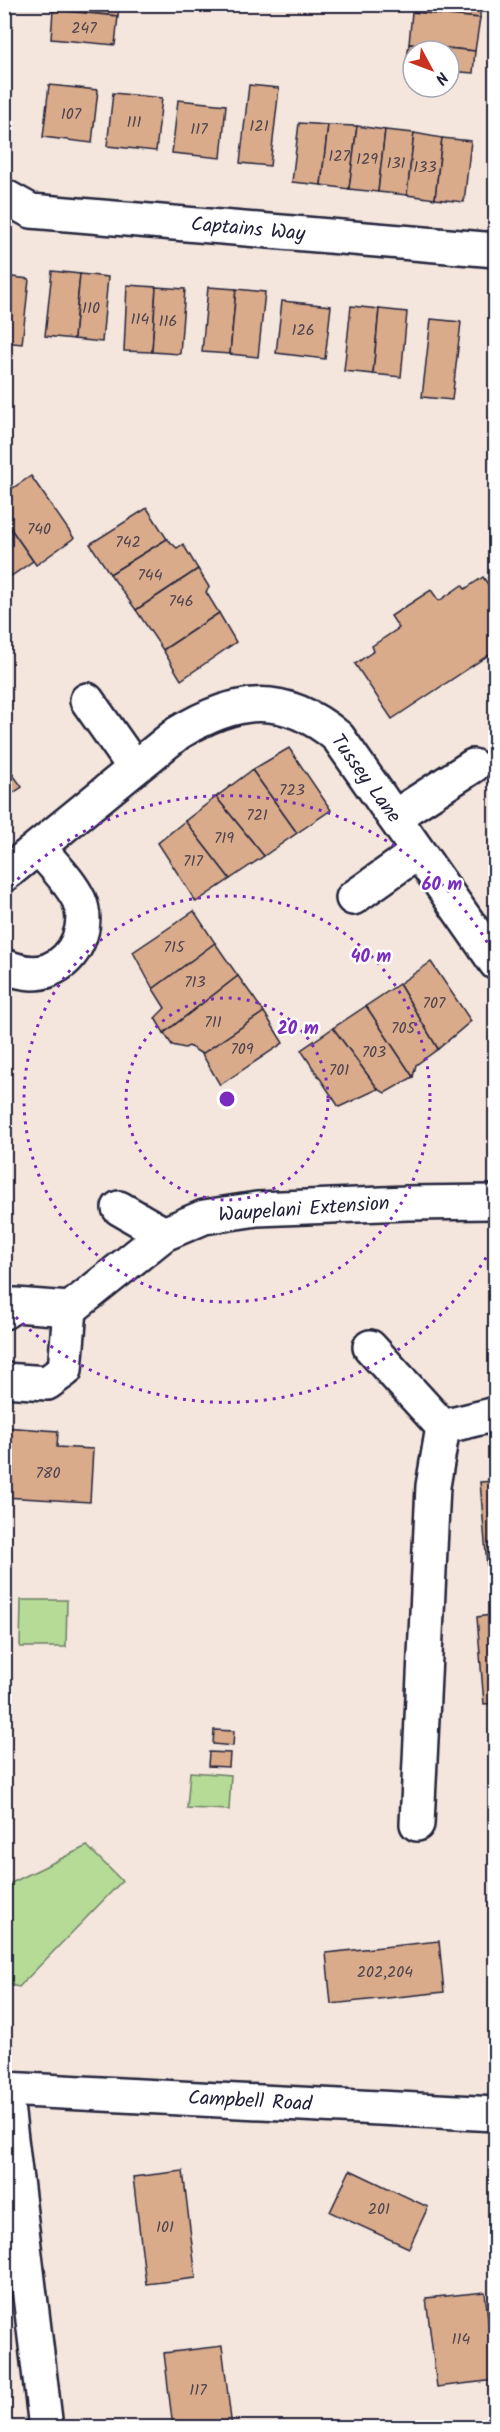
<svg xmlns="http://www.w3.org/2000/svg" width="500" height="2432" font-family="Kalam,sans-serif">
  <rect width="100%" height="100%" fill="#f4e6dc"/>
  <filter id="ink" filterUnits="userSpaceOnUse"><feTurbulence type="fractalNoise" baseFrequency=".0167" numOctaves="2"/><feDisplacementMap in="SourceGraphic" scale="12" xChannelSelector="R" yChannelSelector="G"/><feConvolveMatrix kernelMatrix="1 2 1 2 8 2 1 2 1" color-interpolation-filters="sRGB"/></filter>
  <g filter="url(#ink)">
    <!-- green -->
    <g fill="#b5db96" stroke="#6c7e68" stroke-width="1.5">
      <path d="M21 1600H67L66 1647H20Z"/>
      <path d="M190 1772 231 1775 229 1810 187 1808Z"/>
      <path d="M87 1846 122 1881 19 1987 5 1984V1886Z"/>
    </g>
    <!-- building -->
    <g fill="#d9ab8b" stroke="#22223b" stroke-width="1.5">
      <path d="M54 4H119L118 16 53 10Z"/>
      <path d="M412 4H480V18L412 12Z"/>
      <path d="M53 10 118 16 115 45 51 39Z"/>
      <path d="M412 12 480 18 475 51 409 44Z"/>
      <path d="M409 44 475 51 473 73 449 71V51H413V68L406 67Z"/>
      <path d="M49 85 98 90 92 143 43 137Z"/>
      <path d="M249 85 279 88 270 166 240 163Z"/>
      <path d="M113 93 162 98 156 151 107 146Z"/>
      <path d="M178 100 226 105 221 158 172 153Z"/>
      <path d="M299 123 328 125 321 185 292 182Z"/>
      <path d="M328 125 357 126 349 189 321 185Z"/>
      <path d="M357 126 385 130 378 192 349 189Z"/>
      <path d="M385 130 414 133 407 195 378 192Z"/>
      <path d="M414 133 442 138 435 199 407 195Z"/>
      <path d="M442 138 471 141 464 202 435 199Z"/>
      <path d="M52 271 80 274 74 339 45 336Z"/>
      <path d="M80 274 108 277 102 342 74 339Z"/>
      <path d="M4 276 29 279 22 344 4 342Z"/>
      <path d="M127 285 156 287 152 352 124 351Z"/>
      <path d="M156 287 185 289 180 354 152 352Z"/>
      <path d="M208 287 236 289 230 354 202 352Z"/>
      <path d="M236 289 265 292 258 357 230 354Z"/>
      <path d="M282 301 331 306 325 359 276 353Z"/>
      <path d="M351 306 379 309 373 374 344 371Z"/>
      <path d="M379 309 407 312 401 377 373 374Z"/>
      <path d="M431 319 461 322 452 400 422 397Z"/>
      <path d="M31 476 74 538 36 565 4 519V494Z"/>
      <path d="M147 508 167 539 110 574 90 544Z"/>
      <path d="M4 519 33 561 4 581Z"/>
      <path d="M167 539 177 548 183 544 198 569 136 610 110 574Z"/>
      <path d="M198 569 209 587 206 592 219 613 163 650 136 610Z"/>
      <path d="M483 577 496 596V650L392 719 355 664 374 651 372 646 399 628 391 616 431 590 439 601 462 585 465 589Z"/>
      <path d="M219 613 236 642 181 680 163 650Z"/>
      <path d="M289 748 331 810 297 833 252 770Z"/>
      <path d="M4 762 22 787 4 799Z"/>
      <path d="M252 770 297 833 264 856 216 797Z"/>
      <path d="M216 797 264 856 230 879 185 821Z"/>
      <path d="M185 821 230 879 196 902 158 843Z"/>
      <path d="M194 911 215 943 153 989 133 952Z"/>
      <path d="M215 943 238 976 164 1033 155 1018 165 1008 153 989Z"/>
      <path d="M431 962 471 1021 438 1049 399 984Z"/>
      <path d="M238 976 264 1012 202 1054 189 1046 185 1048 172 1045 164 1033Z"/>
      <path d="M399 984 438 1049 416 1065 413 1077 366 1006Z"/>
      <path d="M366 1006 413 1077 385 1093 378 1089 333 1028Z"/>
      <path d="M264 1012 283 1043 220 1085 202 1054Z"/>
      <path d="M333 1028 378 1089 339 1107 301 1050Z"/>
      <path d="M4 1427 58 1431 57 1447 93 1449 90 1502 4 1497Z"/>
      <path d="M496 1481V1703L484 1704 477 1617 491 1615 480 1482Z"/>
      <path d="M214 1730 234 1731 233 1746 213 1744Z"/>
      <path d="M209 1752 230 1753 229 1767 208 1766Z"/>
      <path d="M439 1941 444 1992 331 2004 326 1953Z"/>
      <path d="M350 2170 428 2207 409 2248 330 2212Z"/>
      <path d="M183 2171 196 2278 146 2284 133 2177Z"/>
      <path d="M485 2292 495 2380 437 2387 426 2298Z"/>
      <path d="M222 2346 232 2428H173L164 2353Z"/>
    </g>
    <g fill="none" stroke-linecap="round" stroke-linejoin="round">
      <!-- minor casing -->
      <g stroke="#22223b" stroke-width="38">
        <g id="minor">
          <path d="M4 196 31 211 496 250"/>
          <path d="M87 700 134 767"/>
          <path d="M394 817 473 766"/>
          <path d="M4 875 178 733C235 698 283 691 338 737L496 963"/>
          <path d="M353 898 418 852"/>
          <path d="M4 966C19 972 34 976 49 970 76 959 90 926 79 900 70 881 52 864 39 848"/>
          <path d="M119 1208 164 1234"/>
          <path d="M4 1312 15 1305 70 1309 164 1234 204 1217 257 1209 407 1203 496 1202"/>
          <path d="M370 1347 443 1427"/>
          <path d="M4 1380 47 1383 65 1370 70 1309"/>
          <path d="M417 1824 433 1486 443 1427 496 1414"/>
          <path d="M4 2089 496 2114"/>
          <path d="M5 2089 46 2428"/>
        </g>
      </g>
      <!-- minor -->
      <use href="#minor" stroke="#fff" stroke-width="33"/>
    </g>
  </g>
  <!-- distance rings -->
  <g fill="none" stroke="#7b2cbf" stroke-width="3" stroke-dasharray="3 6">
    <circle cx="227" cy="1099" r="101"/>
    <circle cx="227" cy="1099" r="203"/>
    <path d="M495 1242A304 304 0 0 1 5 1306M5 892A304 304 0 0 1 495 956"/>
  </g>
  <g text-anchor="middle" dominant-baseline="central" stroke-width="5" stroke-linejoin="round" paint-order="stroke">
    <!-- number labels -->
    <g font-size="16" fill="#50444f">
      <text x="84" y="28">247</text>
      <text x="71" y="114">107</text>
      <text x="134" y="122">111</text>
      <text x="259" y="126">121</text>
      <text x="199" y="129">117</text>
      <text x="339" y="156">127</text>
      <text x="367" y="159">129</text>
      <text x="396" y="163">131</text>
      <text x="425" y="167">133</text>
      <text x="91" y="308">110</text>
      <text x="140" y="319">114</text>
      <text x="168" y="321">116</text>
      <text x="303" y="330">126</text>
      <text x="39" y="529">740</text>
      <text x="128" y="542">742</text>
      <text x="150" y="575">744</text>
      <text x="181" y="601">746</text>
      <text x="292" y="790">723</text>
      <text x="257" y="815">721</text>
      <text x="224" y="838">719</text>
      <text x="193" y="861">717</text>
      <text x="174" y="947">715</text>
      <text x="195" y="982">713</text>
      <text x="434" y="1003">707</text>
      <text x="213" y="1022">711</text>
      <text x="403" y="1028">705</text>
      <text x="242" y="1049">709</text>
      <text x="374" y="1052">703</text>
      <text x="339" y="1070">701</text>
      <text x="48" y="1473">780</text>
      <text x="385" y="1972">202,204</text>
      <text x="379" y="2209">201</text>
      <text x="165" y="2227">101</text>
      <text x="461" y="2339">114</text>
      <text x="198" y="2390">117</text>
    </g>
    <!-- street labels -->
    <g font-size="20" fill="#22223b" stroke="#fff">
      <text transform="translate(248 230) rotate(5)">Captains Way</text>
      <text transform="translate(365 779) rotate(54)">Tussey Lane</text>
      <text transform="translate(304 1210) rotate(-4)">Waupelani Extension</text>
      <text transform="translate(250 2102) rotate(3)">Campbell Road</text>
    </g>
  </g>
  <circle cx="227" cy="1099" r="9" fill="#7b2cbf" stroke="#fff" stroke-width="3"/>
  <g font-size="18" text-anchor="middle" font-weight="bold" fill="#7b2cbf" stroke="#fff" stroke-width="5" stroke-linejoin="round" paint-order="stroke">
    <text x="442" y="890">60 m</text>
    <text x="371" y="962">40 m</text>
    <text x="298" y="1034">20 m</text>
  </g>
  <!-- margin -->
  <rect width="500" height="2432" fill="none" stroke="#fff" stroke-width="24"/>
  <rect x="12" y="12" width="476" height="2408" fill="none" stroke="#22223b" stroke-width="2" filter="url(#ink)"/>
  <!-- north arrow -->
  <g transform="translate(431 69) rotate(131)"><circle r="28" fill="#ffffff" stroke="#a7a7b1" stroke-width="1.5"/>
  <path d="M0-4.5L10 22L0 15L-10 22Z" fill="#c8321e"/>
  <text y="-9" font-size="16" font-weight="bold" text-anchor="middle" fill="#22223b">N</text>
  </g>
</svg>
